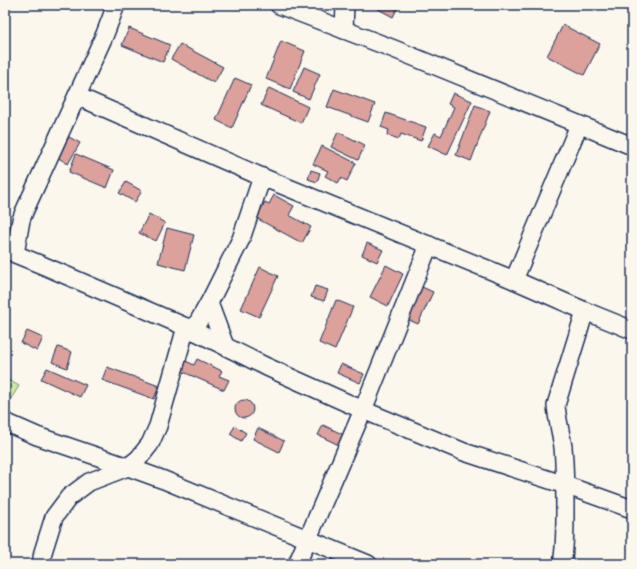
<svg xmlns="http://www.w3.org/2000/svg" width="637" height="569" font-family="'Gochi Hand',sans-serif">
  <rect width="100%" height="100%" fill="#fbf7ec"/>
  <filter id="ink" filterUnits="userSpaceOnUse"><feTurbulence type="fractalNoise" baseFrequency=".025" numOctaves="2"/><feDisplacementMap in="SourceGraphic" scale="8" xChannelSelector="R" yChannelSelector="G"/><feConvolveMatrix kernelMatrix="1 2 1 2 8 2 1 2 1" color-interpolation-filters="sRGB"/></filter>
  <g filter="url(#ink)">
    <!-- green -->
    <path fill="#cee89e" stroke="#748c7e" d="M5 378 19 386 5 408Z"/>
    <!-- building -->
    <g fill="#dba19a" stroke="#1b2f5e">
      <path d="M381 5H399L393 17 378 9Z"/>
      <path d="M563 25 600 44 584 75 547 56Z"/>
      <path d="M129 28 170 45 163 62 122 45Z"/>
      <path d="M281 41 305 51 290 89 266 79Z"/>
      <path d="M180 44 223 67 214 83 171 59Z"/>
      <path d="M304 67 320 74 309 99 293 92Z"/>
      <path d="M235 78 251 85 232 128 216 120Z"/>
      <path d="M269 88 308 107 301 123 261 105Z"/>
      <path d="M334 89 375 104 368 122 327 107Z"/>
      <path d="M453 93 472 101 447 155 428 146 435 133 441 136 454 107 448 104Z"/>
      <path d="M475 105 490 111 471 161 456 155Z"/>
      <path d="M386 113 426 127 421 141 401 134 399 139 387 135 389 130 381 127Z"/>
      <path d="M338 132 365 145 358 160 331 147Z"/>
      <path d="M69 137 80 143 68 164 57 157Z"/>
      <path d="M322 146 356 163 347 181 341 178 338 183 325 176 328 171 313 164Z"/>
      <path d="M76 154 114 170 107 188 69 172Z"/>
      <path d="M311 170 320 173 317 182 308 179Z"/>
      <path d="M126 182 142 191 135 202 119 193Z"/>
      <path d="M274 195 294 206 289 215 311 227 302 243 256 218 265 202 269 204Z"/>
      <path d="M149 214 165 223 156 241 139 233Z"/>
      <path d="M167 228 194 235 185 270 158 263Z"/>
      <path d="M367 243 383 250 377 262 362 255Z"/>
      <path d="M386 265 403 274 388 306 370 297Z"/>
      <path d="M260 267 278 276 259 317 241 309Z"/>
      <path d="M315 286 328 290 324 301 311 297Z"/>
      <path d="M422 287 433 292 418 324 407 319Z"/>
      <path d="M336 300 353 307 335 350 319 343Z"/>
      <path d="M27 331 43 338 37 351 21 343Z"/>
      <path d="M58 347 72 352 67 368 52 362Z"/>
      <path d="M197 359 222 371 219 376 229 380 224 390 179 370 184 360 194 365Z"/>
      <path d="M341 364 364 374 360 383 337 373Z"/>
      <path d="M107 367 159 386 154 399 102 380Z"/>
      <path d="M47 368 86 385 80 397 41 379Z"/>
      <circle cx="244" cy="409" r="9"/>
      <path d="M323 425 344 435 339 445 318 435Z"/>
      <path d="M235 426 246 433 241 441 230 434Z"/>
      <path d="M258 428 284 441 279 452 253 439Z"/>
    </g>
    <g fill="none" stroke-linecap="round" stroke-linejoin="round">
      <!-- minor casing -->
      <g stroke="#1b2f5e" stroke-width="20">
        <g id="minor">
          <path d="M116 5 105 34 24 212 21 220 15 254 42 265 186 327 267 367 363 410 464 452 565 485 632 509"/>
          <path d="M279 5 394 49 632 146"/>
          <path d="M344 30 345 5"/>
          <path d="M77 96 262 177 514 280 585 311 632 330"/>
          <path d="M514 280 579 125"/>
          <path d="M209 303 225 346"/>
          <path d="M193 331 209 303 241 239 262 177"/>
          <path d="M5 422 37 436 128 467 164 480 368 564"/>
          <path d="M41 564 43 552 54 517 69 497 89 482 128 467 139 458 150 444 158 426 186 327"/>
          <path d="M297 564 363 410 429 245"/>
          <path d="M562 564C565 548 565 532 565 515 565 493 565 469 563 447 561 433 557 419 556 405L585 311"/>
        </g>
      </g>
      <!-- minor -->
      <use href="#minor" stroke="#fbf7ec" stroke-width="17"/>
    </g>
  </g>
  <!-- margin -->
  <rect width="637" height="569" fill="none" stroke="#fbf7ec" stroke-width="20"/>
  <rect x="10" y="10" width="617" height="549" fill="none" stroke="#1b2f5e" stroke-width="1.5" filter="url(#ink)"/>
</svg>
